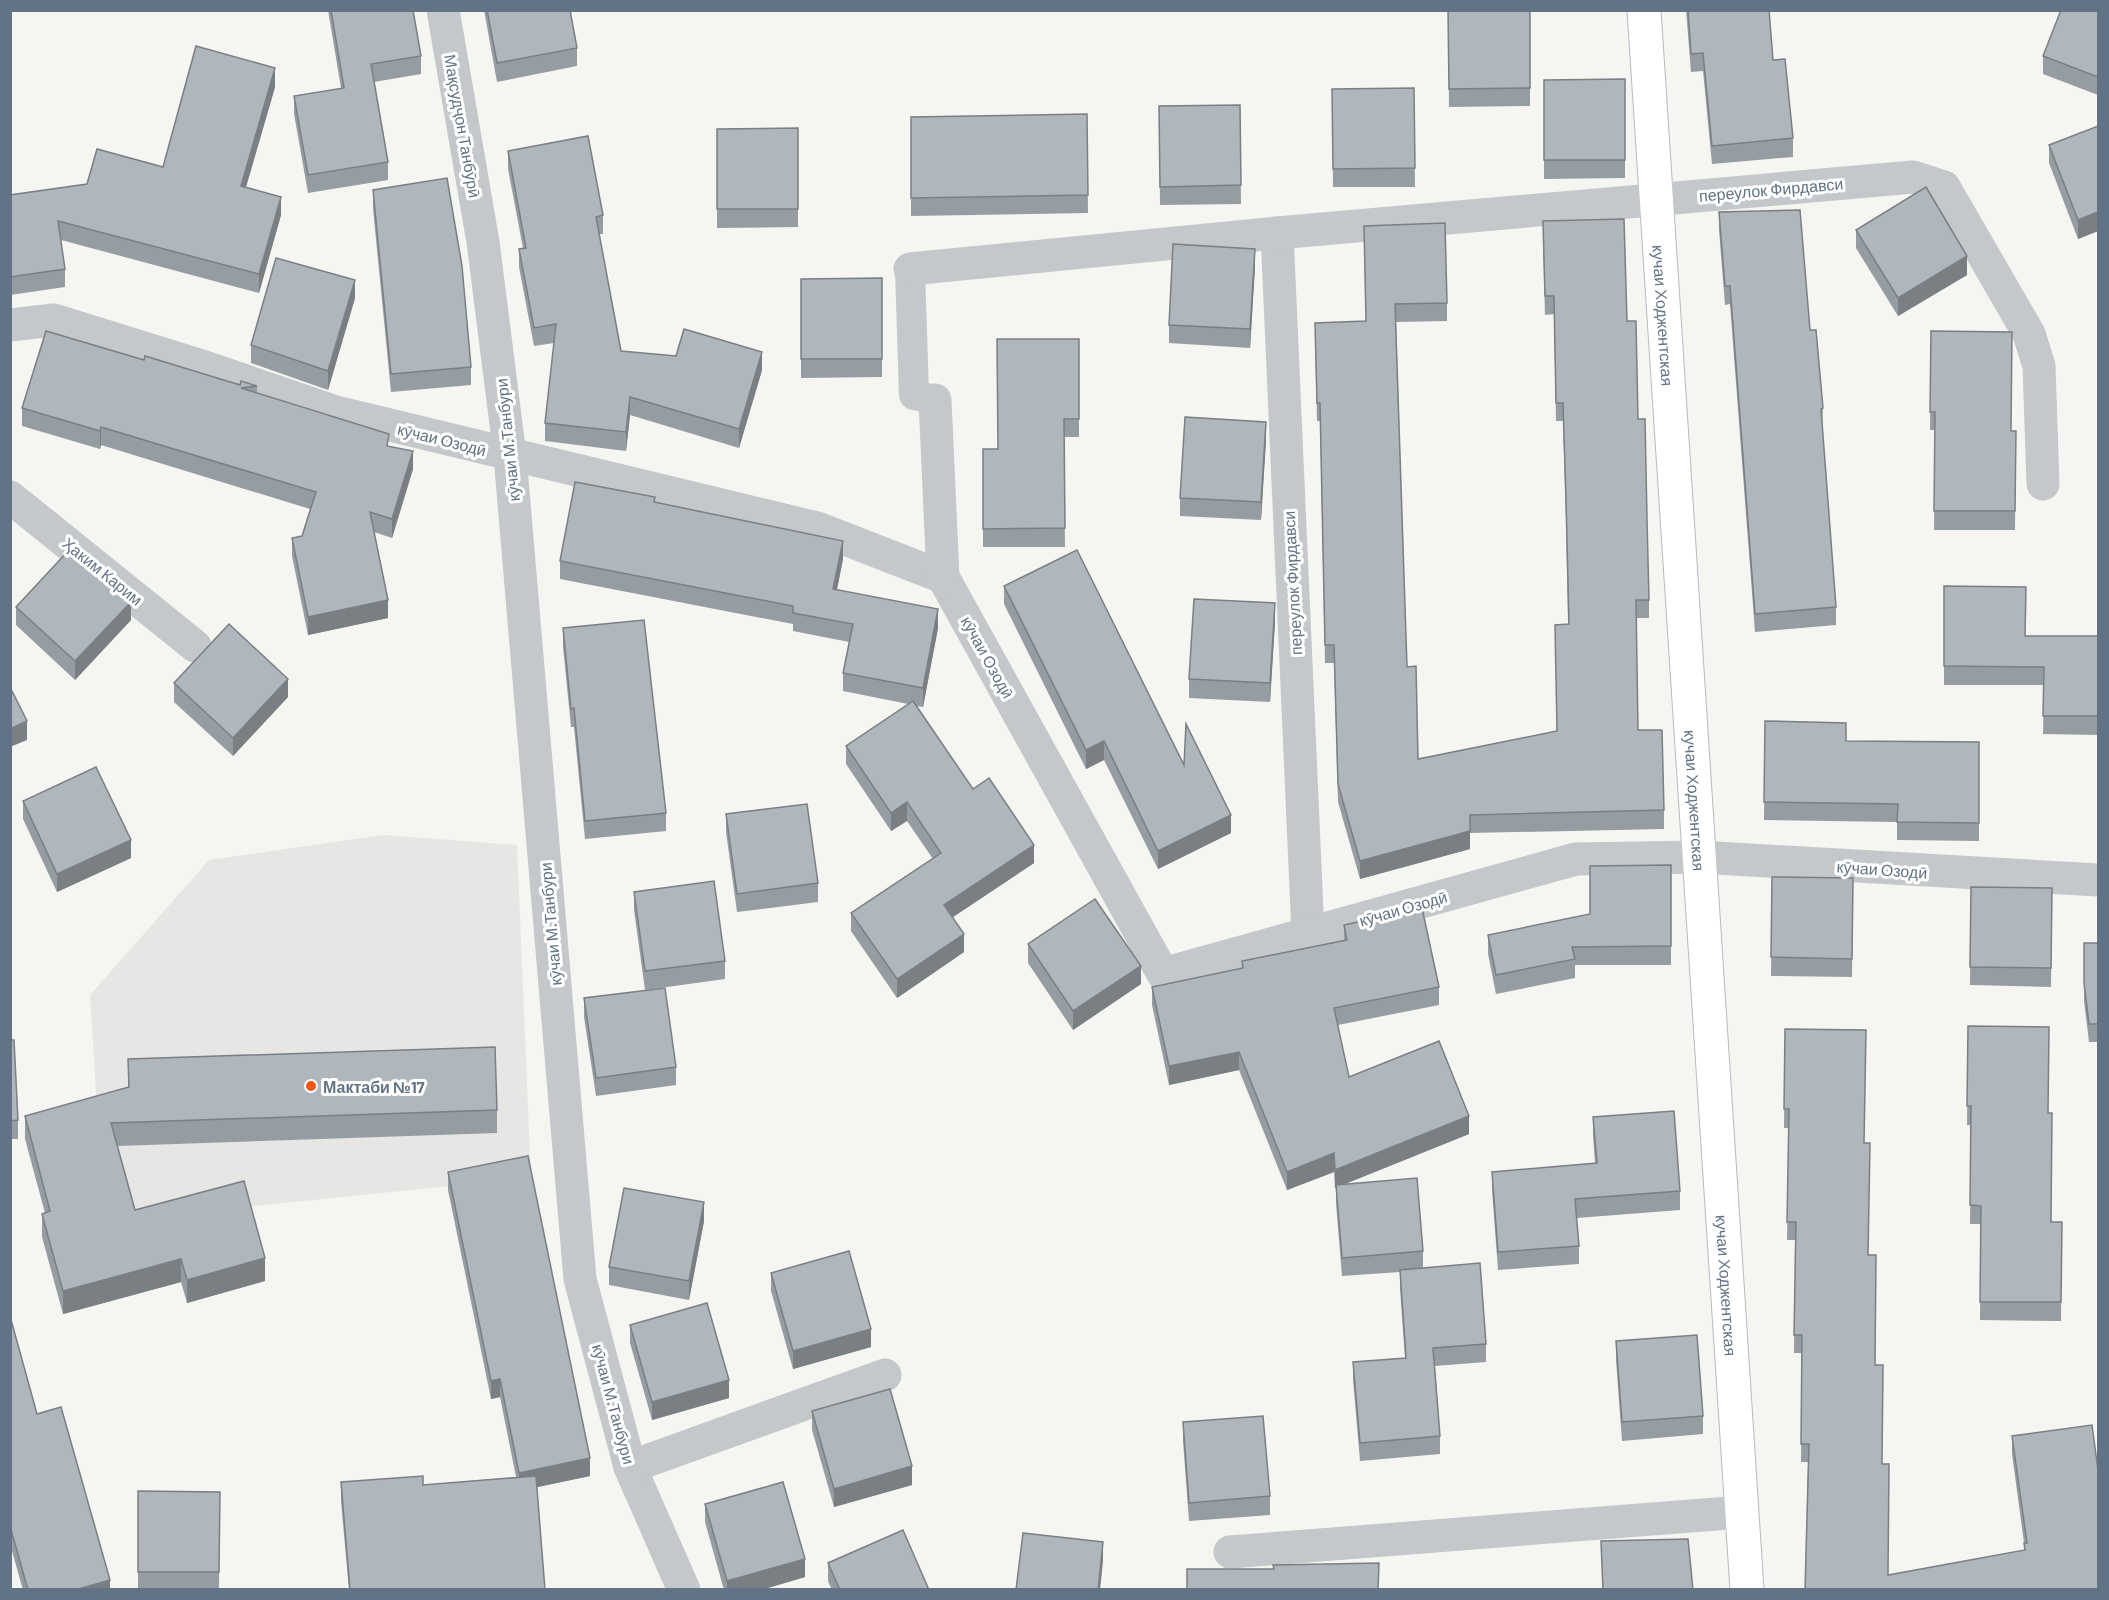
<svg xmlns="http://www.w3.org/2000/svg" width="2109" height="1600" font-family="Barlow,sans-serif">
  <rect width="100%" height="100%" fill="#f5f6f1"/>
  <!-- built -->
  <path fill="#e6e7e5" d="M383 835 517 845 531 1178 104 1221 90 995 209 860Z"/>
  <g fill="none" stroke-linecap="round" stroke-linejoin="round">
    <!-- secondary casing -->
    <g stroke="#b6bbc0" stroke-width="35">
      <g id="secondary">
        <path id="s1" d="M1644 10 1747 1590"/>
      </g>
    </g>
    <!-- pedestrian -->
    <path stroke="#c4c8cb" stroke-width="30" d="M910 269 914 395 935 400"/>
    <!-- minor -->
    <g stroke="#c4c8cb" stroke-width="33">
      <path d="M443 10 483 242 510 456 580 1279 630 1467 684 1590"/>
      <path d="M1277 233 1308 934"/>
      <path d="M910 269 1277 233 1913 177 1944 187 2029 334 2039 366 2043 484"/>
      <path d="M10 325 54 320 205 367 336 412 817 528 943 577 1163 974 1576 859 1699 857 2098 880"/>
      <path d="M935 400 943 577"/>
      <path d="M10 497 195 646"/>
      <path d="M630 1467 885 1375"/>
      <path d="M1230 1552 1742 1512"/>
    </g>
    <!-- secondary -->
    <use href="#secondary" stroke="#fff" stroke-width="33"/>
  </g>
  <!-- wall -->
  <g fill="#969da2">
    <path d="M328 10H413L421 56V74L374 82 388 162V180L308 193 294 114V96L341 88Z"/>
    <path d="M484 10H570L577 48V66L497 82Z"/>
    <path d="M1448 10H1530V106L1449 107Z"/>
    <path d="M1686 10H1769L1773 60 1793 138V157L1712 164 1703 71 1691 72Z"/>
    <path d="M2098 10V95L2043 74V56Z"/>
    <path d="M1625 79V178L1544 179V80Z"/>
    <path d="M275 87 246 187 281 215 259 293 61 240 65 269V287L10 295V195L87 184 163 167Z"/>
    <path d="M1414 88 1415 187H1333L1332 89Z"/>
    <path d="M1240 105 1241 204 1160 205 1159 106Z"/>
    <path d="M1087 114 1088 213 911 216V117Z"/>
    <path d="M2098 126V231L2078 239 2049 163V145Z"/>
    <path d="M798 128V227L717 228V129Z"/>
    <path d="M508 151 603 215V234H599L621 351 762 370 739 448 630 415 626 451 545 441V423L554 343 534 346 519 267V249L523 248 508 169Z"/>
    <path d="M373 190 471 367V385L391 392 373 209Z"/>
    <path d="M1719 212 1810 330 1823 408 1822 427 1836 607V625L1755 632 1730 304 1725 305 1719 230Z"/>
    <path d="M1856 230 1967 275 1898 316 1856 248Z"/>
    <path d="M1543 239 1627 321 1638 419 1649 600V618H1636L1638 730 1664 810V829L1470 833V849L1360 879 1338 802 1334 663H1325L1320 421H1317L1315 341 1366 321 1364 244 1447 303V321L1396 322 1407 667 1418 759 1556 731 1568 624 1566 519 1563 421H1556L1554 314 1545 315Z"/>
    <path d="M1255 267 1250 348 1169 343V325Z"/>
    <path d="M882 278V377L801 378V279Z"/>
    <path d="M355 298 328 390 251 363V345Z"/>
    <path d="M1931 331 2011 431H2016L2015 530H1934L1935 430H1930Z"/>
    <path d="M1079 339V437H1064L1065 547H983V449H998Z"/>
    <path d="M144 360 240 385 257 386V393L389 446 413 469 392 538 374 532 388 618 308 635 292 556V538L302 536 310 509 101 445 100 449 22 426V408Z"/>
    <path d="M1266 440 1261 520 1180 516V498Z"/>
    <path d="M655 502 843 559 837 590 938 628 923 707 917 706 973 789 1034 863 953 917 964 952 897 998 851 931V913L933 859 907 821 891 831 846 764V746L908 704 843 691V673L849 642 793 631V624L560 579V561Z"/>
    <path d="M1004 586 1184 765 1231 833 1158 869 1104 760 1086 769 1004 604Z"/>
    <path d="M1944 586 2025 636H2098V735L2043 734 2044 685H1944Z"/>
    <path d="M16 607 131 620 75 680 16 625Z"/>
    <path d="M1275 622 1270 702 1189 698V679Z"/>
    <path d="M563 628 666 813V831L585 839 574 727H571L563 647Z"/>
    <path d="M174 683 288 697 233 756 174 702Z"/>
    <path d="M1765 721 1846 741 1979 742V841L1897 840V822L1764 820Z"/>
    <path d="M23 801 131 858 57 892 23 819Z"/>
    <path d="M726 814 818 883V902L737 912 726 832Z"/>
    <path d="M1671 865V965H1575V978L1496 994 1488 954V935L1590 914Z"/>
    <path d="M1772 877 1853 878 1852 977 1771 976Z"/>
    <path d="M1971 887 2052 888 2051 987 1970 985Z"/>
    <path d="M634 892 725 961V979L645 990 634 910Z"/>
    <path d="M1344 925 1439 987V1005L1338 1025 1349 1077 1469 1134 1345 1184 1423 1251V1268L1486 1344V1362L1435 1366 1440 1436V1454L1360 1461 1353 1380V1362L1405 1358 1400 1288V1272L1342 1276 1336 1203V1188H1335L1334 1172 1287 1190 1239 1070 1169 1085 1152 1005V987L1242 969V961L1344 940Z"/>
    <path d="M2084 943H2098V1042H2089L2084 1001Z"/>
    <path d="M1028 944 1141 984 1073 1030 1028 963Z"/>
    <path d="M584 998 676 1067V1085L596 1096 584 1017Z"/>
    <path d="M1968 1026 2048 1113 2051 1222H2062L2061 1321 1980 1320 1981 1224H1970L1971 1125H1967Z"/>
    <path d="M1785 1029 1865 1143 1868 1255 1888 1575 2024 1551V1543L2012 1454V1436L2098 1590H1805L1808 1462H1801L1802 1353H1794L1795 1240H1787L1789 1128H1784Z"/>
    <path d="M10 1040 18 1120V1139H10Z"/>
    <path d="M128 1059 497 1110V1133L117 1146 135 1210 265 1281 187 1303 181 1282 63 1314 42 1237V1214L45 1213 25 1139V1116L128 1087Z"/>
    <path d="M1593 1117 1680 1191V1210L1577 1218 1579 1246V1264L1498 1270 1492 1190V1172L1595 1163 1593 1135Z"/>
    <path d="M448 1172 590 1476 537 1487 545 1590H349L341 1501V1482L423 1485 516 1477 500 1397 491 1399 448 1190Z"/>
    <path d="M704 1221 689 1300 609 1285V1267Z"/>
    <path d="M771 1273 871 1347 793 1369 771 1291Z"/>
    <path d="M10 1316 37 1414 110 1590H23L10 1544Z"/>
    <path d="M630 1325 729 1398 652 1420 630 1343Z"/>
    <path d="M1616 1341 1703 1416V1434L1622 1441 1616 1360Z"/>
    <path d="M812 1411 912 1485 834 1507 812 1430Z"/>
    <path d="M1183 1422 1270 1496V1515L1189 1521 1183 1441Z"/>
    <path d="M138 1491 220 1492 219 1590H138Z"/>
    <path d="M705 1504 805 1577 761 1590H724L705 1522Z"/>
    <path d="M828 1563 929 1590H832L828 1581Z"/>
  </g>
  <!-- shaded-wall -->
  <g fill="#7a7f84">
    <path d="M275 68V87L241 204V186Z"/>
    <path d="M281 197V215L259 293V274Z"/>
    <path d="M2098 212V231L2078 239V220Z"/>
    <path d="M1255 249V267L1250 348V329Z"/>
    <path d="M1967 256V275L1898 316V298Z"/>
    <path d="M355 280V298L328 390V371Z"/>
    <path d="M762 352V370L739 448V429Z"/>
    <path d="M630 397V415L626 451V432Z"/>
    <path d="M1266 422V440L1261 520V502Z"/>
    <path d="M101 427V445L100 449V431Z"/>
    <path d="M413 451V469L392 538V519Z"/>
    <path d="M843 541V559L833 608V589Z"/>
    <path d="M388 600V618L308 635V617Z"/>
    <path d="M131 602V620L75 680V661Z"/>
    <path d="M1275 603V622L1270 702V683Z"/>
    <path d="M938 609V628L923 707V688Z"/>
    <path d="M288 679V697L233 756V738Z"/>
    <path d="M27 721V740L10 747V729Z"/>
    <path d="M1104 741V760L1086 769V750Z"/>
    <path d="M907 802V821L891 831V813Z"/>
    <path d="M1231 815V833L1158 869V851Z"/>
    <path d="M1470 831V849L1360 879V861Z"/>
    <path d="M131 840V858L57 892V874Z"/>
    <path d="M1034 845V863L944 923V905Z"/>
    <path d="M964 934V952L897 998V979Z"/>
    <path d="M1141 966V984L1073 1030V1011Z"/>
    <path d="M1239 1052V1070L1169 1085V1066Z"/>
    <path d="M1469 1116V1134L1335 1188V1170Z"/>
    <path d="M1334 1153V1172L1287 1190V1172Z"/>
    <path d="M704 1202V1221L689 1300V1281Z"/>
    <path d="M265 1258V1281L187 1303V1280Z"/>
    <path d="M181 1259V1282L63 1314V1291Z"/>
    <path d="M871 1329V1347L793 1369V1351Z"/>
    <path d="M500 1379V1397L491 1399V1381Z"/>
    <path d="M729 1380V1398L652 1420V1402Z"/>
    <path d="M590 1458V1476L519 1491V1473Z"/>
    <path d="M912 1466V1485L834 1507V1489Z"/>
    <path d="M1103 1542V1561L1100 1590H1098Z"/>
    <path d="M805 1559V1577L761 1590H727V1581Z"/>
    <path d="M110 1580V1590H75Z"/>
  </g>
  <!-- building -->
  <g fill="#afb6bc" stroke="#7a7f84" stroke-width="1.5">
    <path d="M331 10H413L421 56 371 64 388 162 308 175 294 96 344 88Z"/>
    <path d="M487 10H570L577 48 497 63Z"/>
    <path d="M1448 10H1530V88L1449 89Z"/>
    <path d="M1688 10H1769L1773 60 1785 59 1793 138 1712 146 1703 53 1691 54Z"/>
    <path d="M2061 10H2098V77L2043 56Z"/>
    <path d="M196 46 275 68 241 186 281 197 259 274 58 221 65 269 10 277V195L87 184 97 149 163 167Z"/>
    <path d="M1625 79V160H1544V80Z"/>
    <path d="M1414 88 1415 168 1333 169 1332 89Z"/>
    <path d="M1240 105 1241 185 1160 187 1159 106Z"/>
    <path d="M1087 114 1088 195 911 198V117Z"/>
    <path d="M2098 126V212L2078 220 2049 145Z"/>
    <path d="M798 128V209H717V129Z"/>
    <path d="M588 136 603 215 596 217 621 351 676 356 684 329 762 352 739 429 630 397 626 432 545 423 556 324 534 328 519 249 526 248 508 151Z"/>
    <path d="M447 178 462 266 471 367 391 374 373 190Z"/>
    <path d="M1926 187 1967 256 1898 298 1856 230Z"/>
    <path d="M1800 210 1810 330H1816L1823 408 1821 409 1836 607 1755 614 1730 286H1725L1719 212Z"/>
    <path d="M1624 219 1627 321H1636L1638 419H1645L1647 519 1649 600H1636L1638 730H1662L1664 810 1470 815V831L1360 861 1338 784 1334 645H1325L1320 403H1317L1315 323 1366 321 1364 226 1445 223 1447 303 1395 304 1407 667 1416 666 1418 759 1557 731 1555 625 1569 624 1566 501 1563 403H1556L1554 296H1545L1543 221Z"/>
    <path d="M1173 244 1255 249 1250 329 1169 325Z"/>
    <path d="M276 258 355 280 328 371 251 345Z"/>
    <path d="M882 278V359H801V279Z"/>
    <path d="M46 331 144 360 145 356 240 385 241 381 257 386 241 388 389 434 387 446 413 451 392 519 370 512 388 600 308 617 292 538 302 536 316 492 101 427 100 431 22 408Z"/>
    <path d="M1931 331 2012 332 2011 431H2016L2015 511H1934L1935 412H1930Z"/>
    <path d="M997 339H1079V419H1064L1065 528 983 529V449H998Z"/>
    <path d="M1185 417 1266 422 1261 502 1180 498Z"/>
    <path d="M575 482 655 497 654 502 843 541 833 589 938 609 923 688 843 673 853 624 793 613V606L560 561Z"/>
    <path d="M69 550 131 602 75 661 16 607Z"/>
    <path d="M1077 550 1184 765 1186 724 1231 815 1158 851 1104 741 1086 750 1004 586Z"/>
    <path d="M1944 586 2026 587 2025 636H2098V716H2043L2044 667 1944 666Z"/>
    <path d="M1194 599 1275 603 1270 683 1189 679Z"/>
    <path d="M644 620 666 813 585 821 574 708 571 709 563 628Z"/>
    <path d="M229 624 288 679 233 738 174 683Z"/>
    <path d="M10 687 27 721 10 729Z"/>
    <path d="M913 701 973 789 989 778 1034 845 944 905 964 934 897 979 851 913 941 853 907 802 891 813 846 746Z"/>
    <path d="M1765 721 1846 723V741L1979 742V823L1897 822 1898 804 1764 802Z"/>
    <path d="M96 767 131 840 57 874 23 801Z"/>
    <path d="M807 804 818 883 737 894 726 814Z"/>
    <path d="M1671 865V946L1572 947 1575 959 1496 975 1488 935 1590 914V866Z"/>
    <path d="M1772 877 1853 878 1852 959 1771 957Z"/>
    <path d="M714 881 725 961 645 971 634 892Z"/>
    <path d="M1971 887 2052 888 2051 968 1970 967Z"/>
    <path d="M1095 899 1141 966 1073 1011 1028 944Z"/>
    <path d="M1422 908 1439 987 1334 1008 1349 1077 1439 1041 1469 1116 1335 1170 1334 1153 1287 1172 1239 1052 1169 1066 1152 987 1243 968 1242 961 1347 940 1344 925Z"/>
    <path d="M2084 943H2098V1024H2089L2084 983Z"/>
    <path d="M665 988 676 1067 596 1078 584 998Z"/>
    <path d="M1968 1026 2049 1027 2048 1113H2052L2051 1222H2062L2061 1302H1980L1981 1206 1970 1205 1971 1106H1967Z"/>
    <path d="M1785 1029 1866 1030 1864 1143H1870L1868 1255H1876L1875 1365H1883L1882 1464H1889L1888 1575 2025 1550 2024 1543H2027L2012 1436 2092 1425 2098 1470V1590H1805L1809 1444H1801L1802 1335H1794L1796 1222H1787L1789 1109H1784Z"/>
    <path d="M10 1040H14L18 1120 10 1121Z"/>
    <path d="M495 1047 497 1110 111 1123 135 1210 244 1181 265 1258 187 1280 181 1259 63 1291 42 1214 50 1211 25 1116 129 1087 128 1059Z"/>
    <path d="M1674 1111 1680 1191 1575 1199 1579 1246 1498 1252 1492 1172 1597 1163 1593 1117Z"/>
    <path d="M528 1156 590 1458 519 1473 500 1379 491 1381 448 1172Z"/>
    <path d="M1417 1178 1423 1251 1342 1258 1336 1185Z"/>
    <path d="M624 1188 704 1202 689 1281 609 1267Z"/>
    <path d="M849 1251 871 1329 793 1351 771 1273Z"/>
    <path d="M1480 1263 1486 1344 1433 1348 1440 1436 1360 1443 1353 1362 1406 1358 1400 1270Z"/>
    <path d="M707 1303 729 1380 652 1402 630 1325Z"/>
    <path d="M10 1316 37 1414 61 1407 110 1580 75 1590H28L10 1526Z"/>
    <path d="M1697 1335 1703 1416 1622 1422 1616 1341Z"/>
    <path d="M890 1389 912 1466 834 1489 812 1411Z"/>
    <path d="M1263 1416 1270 1496 1189 1503 1183 1422Z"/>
    <path d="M423 1476V1485L536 1476 545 1590H350L341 1482Z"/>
    <path d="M783 1482 805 1559 727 1581 705 1504Z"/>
    <path d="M138 1491 220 1492 219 1572H138Z"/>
    <path d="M903 1530 929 1590H840L828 1563Z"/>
    <path d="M1023 1533 1103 1542 1098 1590H1016Z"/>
    <path d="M1688 1539 1693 1590H1603L1601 1541Z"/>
    <path d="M1379 1563 1378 1590H1187V1569H1274L1273 1565Z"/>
  </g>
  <!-- markers -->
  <circle fill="#f05616" stroke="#fff" stroke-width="2" cx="311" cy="1086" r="6"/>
  <g text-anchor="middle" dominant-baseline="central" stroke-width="6" stroke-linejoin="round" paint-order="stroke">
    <!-- street labels -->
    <g font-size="16" fill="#627385" stroke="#fff">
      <text transform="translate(463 126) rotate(80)">Мақсудҷон Танбӯрӣ</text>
      <text transform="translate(1771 189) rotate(-5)">переулок Фирдавси</text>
      <text stroke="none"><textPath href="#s1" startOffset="306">кучаи Ходжентская</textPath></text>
      <text transform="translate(442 439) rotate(14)">кӯчаи Озодӣ</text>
      <text transform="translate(507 440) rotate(-96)">кӯчаи М.Танбури</text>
      <text transform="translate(103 571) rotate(39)">Ҳаким Карим</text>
      <text transform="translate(1292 583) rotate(-93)">переулок Фирдавси</text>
      <text transform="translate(988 657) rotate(61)">кӯчаи Озодӣ</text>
      <text stroke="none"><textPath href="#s1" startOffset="792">кучаи Ходжентская</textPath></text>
      <text transform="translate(1882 869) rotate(4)">кӯчаи Озодӣ</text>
      <text transform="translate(1403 908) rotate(-16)">кӯчаи Озодӣ</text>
      <text transform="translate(550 924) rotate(-95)">кӯчаи М.Танбури</text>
      <text stroke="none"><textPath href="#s1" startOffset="1278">кучаи Ходжентская</textPath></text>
      <text transform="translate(614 1404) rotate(75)">кӯчаи М.Танбури</text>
    </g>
    <!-- poi labels -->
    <g font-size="16" font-weight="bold" fill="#627385" stroke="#fff" text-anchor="start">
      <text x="323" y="1086">Мактаби №17</text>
    </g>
  </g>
  <!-- border -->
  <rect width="2109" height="1600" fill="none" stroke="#627385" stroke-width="24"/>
</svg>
